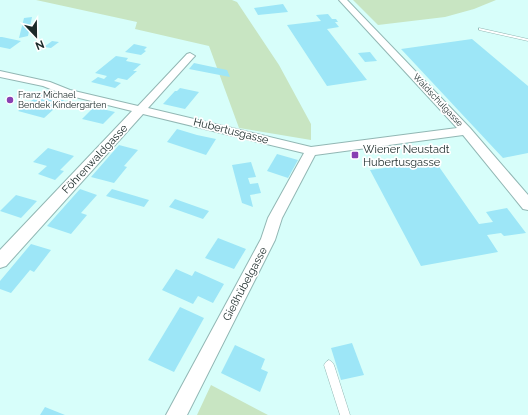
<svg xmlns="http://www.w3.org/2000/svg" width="528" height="415" font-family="Raleway,sans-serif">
  <rect width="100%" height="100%" fill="#d7fefa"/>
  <!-- green -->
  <g fill="#c8e5c2">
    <path d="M36 0H232L237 2 279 65 311 124V140L239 128 209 46 135 29 137 22Z"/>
    <path d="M353 0H496L474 9 445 17 378 25Z"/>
    <path d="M211 385 268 415H197Z"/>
  </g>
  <!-- building -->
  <g fill="#9de6f7">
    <path d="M283 4 288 12 258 15 254 8Z"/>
    <path d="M328 14 332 19H336L338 22H335L339 27 327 29 367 80 327 86 287 25 321 21 316 15Z"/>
    <path d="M32 17 28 36 19 38 24 18Z"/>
    <path d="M0 37H2L21 41 10 49 0 47Z"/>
    <path d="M472 39 528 86V153L503 158 401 49Z"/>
    <path d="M52 41 59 42 51 48 44 47Z"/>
    <path d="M134 44 147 47 144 50 146 51 141 55 125 52Z"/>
    <path d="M370 52 377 61 365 62 358 53Z"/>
    <path d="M116 56 128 58 126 61 141 64 133 71H137L127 80 118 78 114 81 121 83 115 88 91 82 98 77 104 79 107 76 95 73Z"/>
    <path d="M194 63 227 70 230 77 189 69Z"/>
    <path d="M180 88 199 92 185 109 163 104 175 91H177Z"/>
    <path d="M39 95 64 100 44 118 18 111Z"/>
    <path d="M94 107 115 112 103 124 82 119Z"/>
    <path d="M177 129 197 135 216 139 206 155 167 142Z"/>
    <path d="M119 145 138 150 124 166 127 167 114 183 91 177Z"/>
    <path d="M48 148 74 156 60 170 64 171 55 180 38 174 47 166 33 162Z"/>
    <path d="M277 154 298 160 288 178 267 171Z"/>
    <path d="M435 161 479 224 493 222 486 212 507 208 526 233 504 236 501 233 487 235 498 252 421 266 370 170Z"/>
    <path d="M251 162 256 177 248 178 250 184 258 183 261 193 250 195 253 207 242 203 232 165Z"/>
    <path d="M80 189 97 195 81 213 87 215 71 234 47 226Z"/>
    <path d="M112 189 149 200 144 207 106 196Z"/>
    <path d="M16 195 37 201 21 218 0 211Z"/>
    <path d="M175 199 209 211 203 219 169 207Z"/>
    <path d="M218 238 246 249 234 269 205 258Z"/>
    <path d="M31 244 51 250 34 272 30 270 11 293 0 289V281Z"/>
    <path d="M176 269 192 276 195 271 224 284 213 303 198 296 193 304 162 290Z"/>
    <path d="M180 307 204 318 174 372 148 360Z"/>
    <path d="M352 343 364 375 341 380 331 348Z"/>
    <path d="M235 345 265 359 261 369 268 372 260 392 221 373Z"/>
    <path d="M45 407 65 415H40Z"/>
  </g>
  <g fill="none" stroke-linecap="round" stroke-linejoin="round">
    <!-- lane casing -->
    <g stroke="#92b7b4" stroke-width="1">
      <g id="lane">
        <path d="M479 28 528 39V41L479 30Z"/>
        <path d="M329 360 332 362 334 365 350 415H340L324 365 326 362Z"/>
      </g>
    </g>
    <!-- street casing -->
    <g stroke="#92b7b4" stroke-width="2">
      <path id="street" d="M339 0H347L470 128 528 195V210L523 209 463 135 315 155 282 218 275 240 187 415H166L261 239 268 218 304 153 143 114 6 266 0 268V250L132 111 63 94 43 86 0 77V71L50 82 70 90 138 106 187 54 190 53 195 56 193 58 148 108 311 147 457 128Z"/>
    </g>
    <!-- lane -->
    <use href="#lane" fill="#fff" fill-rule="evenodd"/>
    <!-- street -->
    <use href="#street" fill="#fff" fill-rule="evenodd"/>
  </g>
  <!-- markers -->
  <g fill="#8940b2" stroke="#fff" stroke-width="1.5">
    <circle cx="10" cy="100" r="4"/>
    <rect x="351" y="151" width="8" height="8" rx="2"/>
  </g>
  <g text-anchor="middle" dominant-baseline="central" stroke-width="3.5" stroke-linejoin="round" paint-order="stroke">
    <!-- far-poi labels -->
    <g font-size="9" fill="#1b2a29" stroke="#fff" text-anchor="start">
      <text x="18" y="95">Franz Michael<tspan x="18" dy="10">Bendek Kindergarten</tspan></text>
    </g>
    <!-- far-street labels -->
    <g font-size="9" fill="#1b2a29" stroke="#fff">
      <text transform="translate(438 100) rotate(47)">Waldschulgasse</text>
    </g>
    <!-- street labels -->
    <g font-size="11" fill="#1b2a29" stroke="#fff">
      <text transform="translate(231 131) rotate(14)">Hubertusgasse</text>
      <text transform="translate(95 159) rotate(-47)">Föhrenwaldgasse</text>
      <text transform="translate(245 284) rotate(-62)">Gießhübelgasse</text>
    </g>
    <!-- poi labels -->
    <g font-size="11" fill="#1b2a29" stroke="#fff" text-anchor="start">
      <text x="363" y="149">Wiener Neustadt<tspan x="363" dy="13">Hubertusgasse</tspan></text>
    </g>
  </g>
  <!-- north arrow -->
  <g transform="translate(36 36) rotate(158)" stroke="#ffffff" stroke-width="3" paint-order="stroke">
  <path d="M0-3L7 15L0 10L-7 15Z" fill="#1b2a29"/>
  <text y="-6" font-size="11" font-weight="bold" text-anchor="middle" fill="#1b2a29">N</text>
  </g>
</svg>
